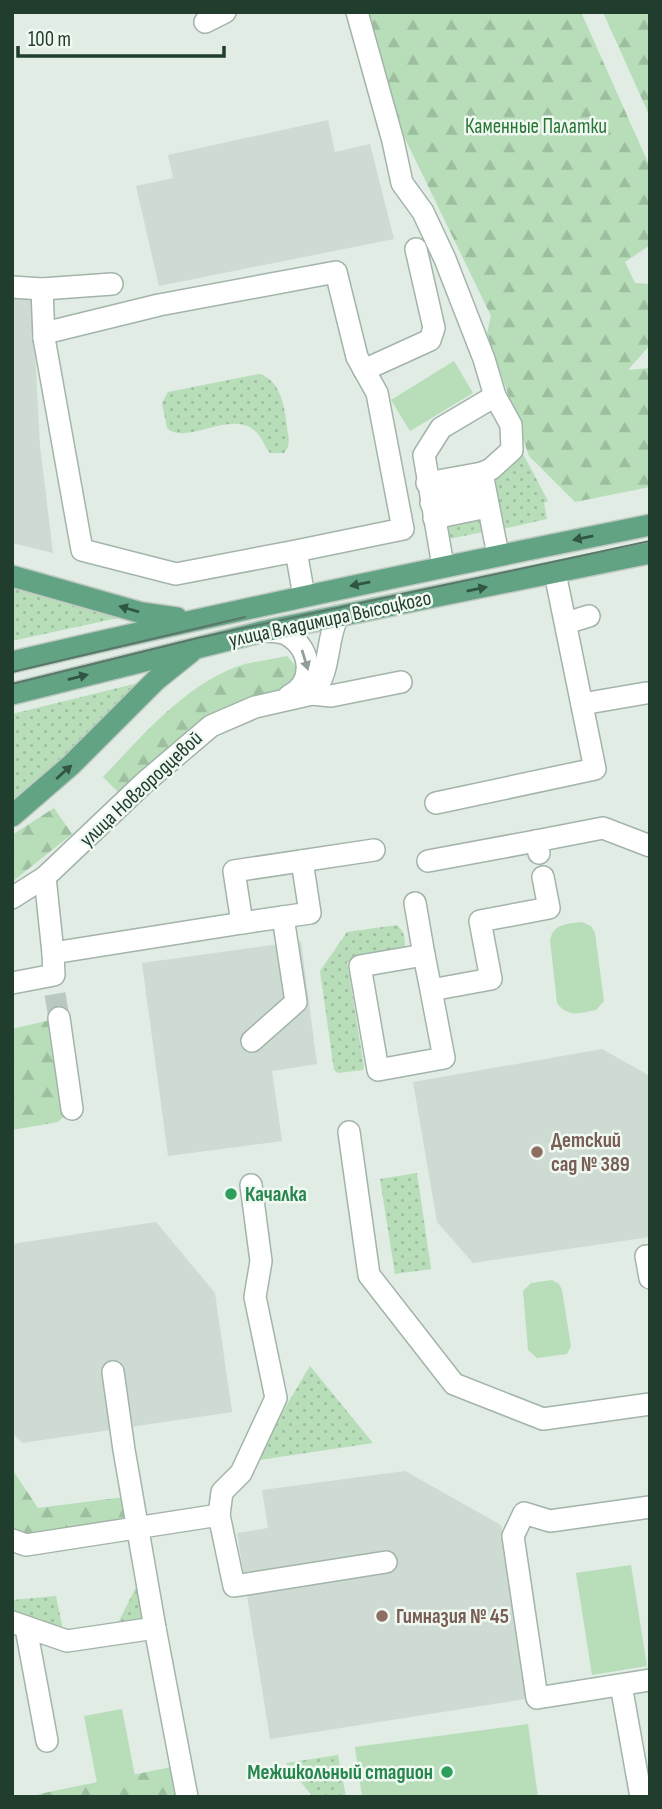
<svg xmlns="http://www.w3.org/2000/svg" width="662" height="1809" font-family="'Sofia Sans Condensed',sans-serif">
  <defs>
    <pattern id="grass-dots" width="8" height="8" patternUnits="userSpaceOnUse" patternTransform="scale(1.75)"><rect width="8" height="8" fill="#b7deb9"/><path d="M2 2h.1M6 6h.1" fill="none" stroke="#9dbf9f" stroke-width="1.8" stroke-linecap="round"/></pattern>
    <pattern id="forest-firs" width="22" height="20" patternUnits="userSpaceOnUse" patternTransform="scale(1.75)"><rect width="22" height="20" fill="#b7deb9"/><path d="M5 1l3.5 6h-7zM16 11l3.5 6h-7z" fill="#9dbf9f"/></pattern>
  </defs>
  <rect width="100%" height="100%" fill="#e0ece4"/>
  <!-- built -->
  <g fill="#cedbd2">
    <path d="M328 120 335 152 370 144 394 239 159 286 136 186 173 178 168 155Z"/>
    <path d="M32 296 40 446 53 553 12 543V298Z"/>
    <path d="M301 941 317 1064 272 1071 282 1141 168 1156 142 963Z"/>
    <path d="M602 1049 650 1076V1237L473 1263 437 1222 413 1082Z"/>
    <path d="M156 1222 215 1293 232 1412 22 1443 12 1432V1244Z"/>
    <path d="M405 1471 501 1525 526 1699 270 1739 237 1533 268 1528 262 1490Z"/>
  </g>
  <!-- grass -->
  <g fill="url(#grass-dots)">
    <path d="M259 374C285 381 285 417 289 440L288 447 284 453H270C264 446 262 436 254 430 229 410 186 446 167 428L162 403 168 392Z"/>
    <path d="M522 452 548 501 544 503 547 519 502 529 495 486 496 476Z"/>
    <path d="M475 517 484 523 487 531 444 540 443 531 448 523Z"/>
    <path d="M12 585 118 618 12 641Z"/>
    <path d="M138 683 74 749 12 804V714Z"/>
    <path d="M397 925C405 932 405 939 405 949L399 953 347 962 364 1067 363 1070 338 1073 334 1070 320 971 347 932Z"/>
    <path d="M417 1173 431 1269 395 1274 380 1179Z"/>
    <path d="M310 1366 373 1443 253 1461Z"/>
    <path d="M141 1577 148 1622 116 1627Z"/>
    <path d="M56 1596 63 1630 12 1611V1600Z"/>
    <path d="M338 1755 346 1797H313L286 1763Z"/>
  </g>
  <!-- forest -->
  <g fill="url(#forest-firs)">
    <path d="M369 12H581L650 167V245L625 262 635 283 650 284V345L628 370 650 368V487L575 502 529 456 487 333 491 316 397 122Z"/>
    <path d="M603 12H650V117Z"/>
    <path d="M287 656 298 669 292 686 209 715 118 792 103 777C142 736 188 681 245 664 259 661 273 659 287 656Z"/>
    <path d="M54 808 72 834 12 882V835Z"/>
    <path d="M59 1018 72 1109 58 1122 12 1130V1029Z"/>
    <path d="M12 1469 38 1508 133 1496 139 1528 12 1540Z"/>
    <path d="M181 1765 185 1797H39V1794Z"/>
  </g>
  <!-- garden -->
  <g fill="#b7deb9">
    <path d="M454 361 473 393 410 431 391 400Z"/>
    <path d="M582 922 591 926 595 933 604 1001 596 1010C580 1013 568 1018 557 1003L550 940C554 923 567 924 582 922Z"/>
    <path d="M552 1280 559 1284 562 1290 571 1346 567 1354 537 1358 528 1350 523 1291 531 1283Z"/>
    <path d="M631 1565 647 1666 592 1675 576 1573Z"/>
    <path d="M122 1709 135 1776 97 1783 84 1716Z"/>
    <path d="M528 1724 538 1797H362L355 1747Z"/>
  </g>
  <g fill="none" stroke-linecap="round" stroke-linejoin="round">
    <!-- minor-tunnel -->
    <path stroke="#bac9c0" stroke-width="21" stroke-dasharray="21 10" stroke-linecap="butt" d="M55 994 59 1018"/>
    <!-- minor casing -->
    <g stroke="#a3b4aa" stroke-width="24">
      <g id="minor">
        <path d="M357 12 393 141 402 183 423 212 445 259 484 359 495 396 511 425 512 450 491 469 482 473 498 555"/>
        <path d="M205 22 225 12"/>
        <path d="M12 287 42 289 112 284"/>
        <path d="M42 289 44 338"/>
        <path d="M364 370 430 340 434 328 416 249"/>
        <path d="M427 483 482 473"/>
        <path d="M431 503 485 492"/>
        <path d="M434 518 487 507"/>
        <path d="M296 551 176 574 82 550 44 338 49 332 159 305 336 272 357 357 377 393 403 529 296 551 304 596"/>
        <path d="M443 566 424 455 441 428 495 396"/>
        <path d="M566 623 589 616"/>
        <path d="M265 631C273 632 281 631 288 635 312 650 315 683 289 696"/>
        <path d="M312 694 331 696 401 682"/>
        <path d="M582 704 646 693"/>
        <path d="M436 803 595 769 555 573"/>
        <path d="M539 853 536 841 603 828 650 846"/>
        <path d="M428 861 536 841"/>
        <path d="M45 877 53 953 242 923 234 871 374 850"/>
        <path d="M12 898 45 877 144 783 211 726 255 707 312 694C332 670 325 642 338 616"/>
        <path d="M415 903 424 955"/>
        <path d="M242 923 310 913 302 861"/>
        <path d="M12 983 54 975 53 953"/>
        <path d="M431 990 424 955 360 966 378 1070 444 1058 431 990 491 979 480 921 549 908 543 877"/>
        <path d="M59 1018 72 1109"/>
        <path d="M252 1041 296 1002 283 917"/>
        <path d="M349 1132 369 1275 454 1384 543 1419 650 1404"/>
        <path d="M650 1256H646L650 1278"/>
        <path d="M113 1372 124 1450 155 1628"/>
        <path d="M650 1507 550 1521 524 1513 513 1536 537 1698 650 1680"/>
        <path d="M219 1515 222 1492 241 1473 276 1398 255 1297 261 1261 251 1185"/>
        <path d="M12 1540 26 1545 219 1515 234 1586 386 1562"/>
        <path d="M12 1622 67 1641 155 1628 187 1797"/>
        <path d="M26 1628 47 1741"/>
        <path d="M621 1685 641 1797"/>
      </g>
    </g>
    <!-- major casing -->
    <g stroke="#c1c9c4" stroke-width="24">
      <g id="major">
        <path d="M12 576 142 613 177 618"/>
        <path d="M12 662C224 612 436 568 650 525"/>
        <path d="M12 694 265 631 650 553"/>
        <path d="M12 816 71 765 156 680 191 652"/>
      </g>
    </g>
    <!-- minor -->
    <use href="#minor" stroke="#fff" stroke-width="21"/>
    <!-- major -->
    <use href="#major" stroke="#62a383" stroke-width="21"/>
    <!-- tram -->
    <g stroke="#5a7869" stroke-width="2">
      <path d="M12 672 245 617"/>
      <path d="M12 684 198 638 650 541"/>
    </g>
  </g>
  <!-- one-way arrows -->
  <defs><path id="oneway-solid" d="M-6-.8H1V-3.2L6.5 0L1 3.2V.8H-6Z" transform="scale(1.75)"/></defs>
  <g fill="#305643">
    <use href="#oneway-solid" transform="translate(583 538) rotate(169)"/>
    <use href="#oneway-solid" transform="translate(360 584) rotate(168)"/>
    <use href="#oneway-solid" transform="translate(477 589) rotate(-11)"/>
    <use href="#oneway-solid" transform="translate(129 609) rotate(-164)"/>
    <use href="#oneway-solid" transform="translate(78 677) rotate(-14)"/>
    <use href="#oneway-solid" transform="translate(64 772) rotate(-42)"/>
  </g>
  <use fill="#909e96" href="#oneway-solid" transform="translate(305 660) rotate(73)"/>
  <!-- markers -->
  <g fill="#8d6e63" stroke="#f0f8f2" stroke-width="2.5">
    <circle cx="537" cy="1152" r="7"/>
    <circle cx="382" cy="1616" r="7"/>
  </g>
  <g fill="#2e9e5b" stroke="#f0f8f2" stroke-width="2.5">
    <circle cx="231" cy="1194" r="7"/>
    <circle cx="447" cy="1772" r="7"/>
  </g>
  <g text-anchor="middle" dominant-baseline="central" stroke-width="5" stroke-linejoin="round" paint-order="stroke">
    <!-- park labels -->
    <g font-size="21" fill="#287534" stroke="#f0f8f2">
      <text x="536" y="126">Каменные Палатки</text>
    </g>
    <!-- street labels -->
    <g font-size="21" fill="#203d2e" stroke="#f0f8f2">
      <text transform="translate(330 619) rotate(-12)">улица Владимира Высоцкого</text>
      <text transform="translate(141 789) rotate(-43)">улица Новгородцевой</text>
    </g>
    <!-- education labels -->
    <g font-size="21" font-weight="bold" fill="#785e54" stroke="#f0f8f2" text-anchor="start">
      <text x="551" y="1140">Детский<tspan x="551" dy="24">сад № 389</tspan></text>
      <text x="396" y="1616">Гимназия № 45</text>
    </g>
    <!-- leisure labels -->
    <g font-size="21" font-weight="bold" fill="#27864d" stroke="#f0f8f2" text-anchor="start">
      <text x="245" y="1194">Качалка</text>
      <text x="433" y="1772" text-anchor="end">Межшкольный стадион</text>
    </g>
  </g>
  <!-- border -->
  <rect width="662" height="1809" fill="none" stroke="#203d2e" stroke-width="28"/>
  <!-- scale -->
  <path d="M18 46v10h206v-10" fill="none" stroke="#203d2e" stroke-width="3.5"/>
  <text x="28" y="46" font-size="21" fill="#203d2e" stroke="#f0f8f2" stroke-width="5" paint-order="stroke">100 m</text>
</svg>
